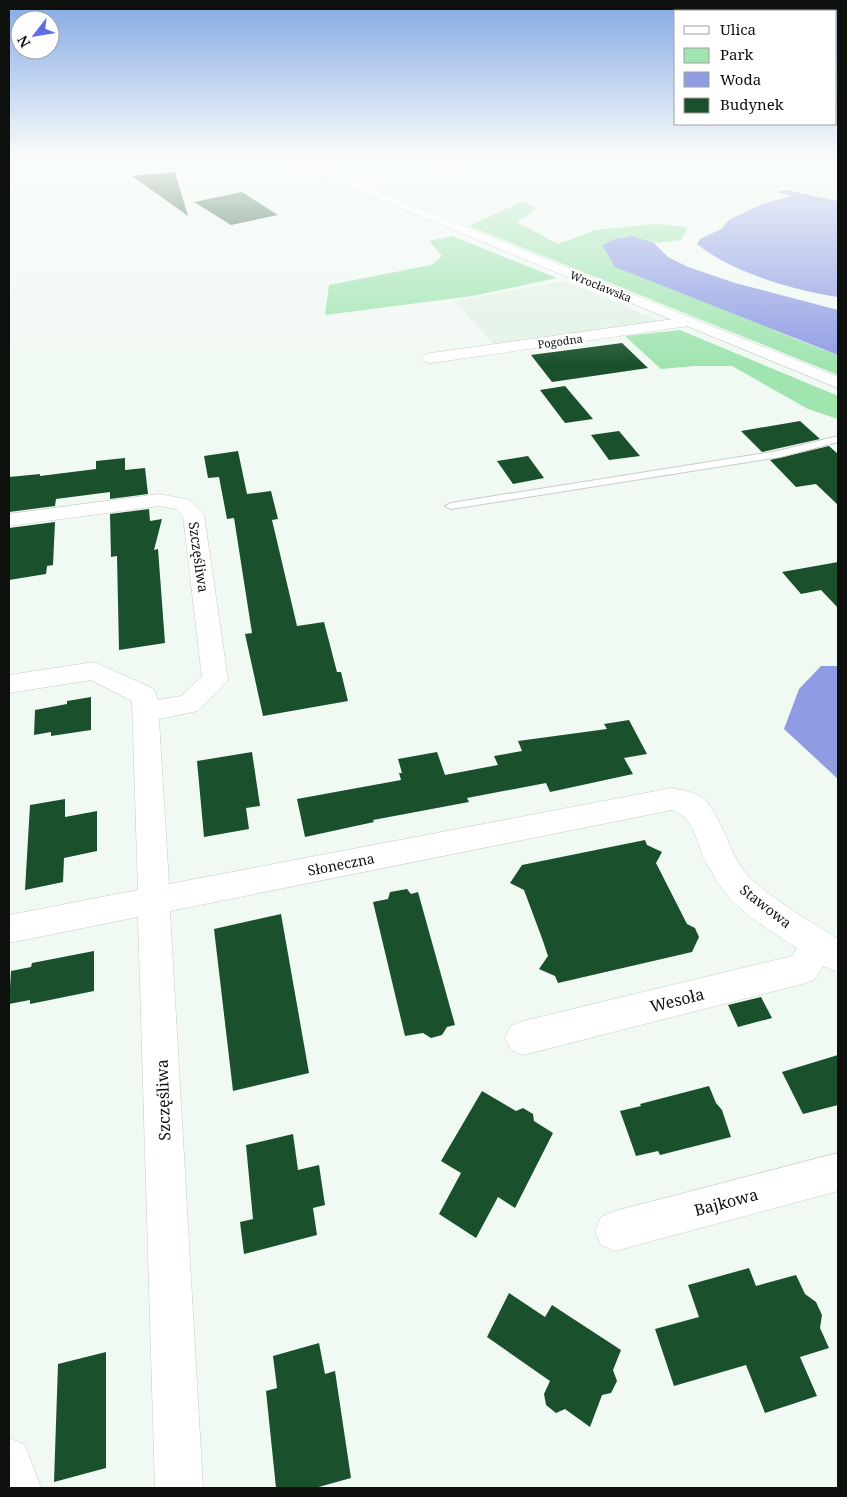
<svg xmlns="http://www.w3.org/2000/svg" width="847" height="1497" font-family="'Noto Serif',serif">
  <rect width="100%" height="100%" fill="#f1f9f3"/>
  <!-- built -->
  <path fill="#e3f2e6" d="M565 281 660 321 494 344 454 301Z"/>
  <!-- green -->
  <g fill="#a0e4b0">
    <path d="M523 201 537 208 517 222 558 244 595 230 656 224 688 227 681 240C672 241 661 244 652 242 630 238 625 231 602 245 680 285 756 326 838 355V375L469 226Z"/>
    <path d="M452 236 557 278 472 296 325 315 329 285 431 265 442 256 429 241Z"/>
    <path d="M680 330 838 396V419L808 409 732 366H694L661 369 625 336Z"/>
  </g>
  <!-- water -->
  <g fill="#8f9ce4">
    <path d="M786 190 838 201V297C795 291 731 272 697 244L700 239 721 229 730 219 765 203 792 196 777 192Z"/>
    <path d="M632 236 654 243 668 257 688 267 735 283 838 310V355L615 267 602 245 614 239Z"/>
    <path d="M821 666H838V779L784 729 799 689Z"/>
  </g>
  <!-- building -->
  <g fill="#1a512c">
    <path d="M175 172 188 216 132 176Z"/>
    <path d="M242 192 278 215 231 225 194 202Z"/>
    <path d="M622 343 648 368 552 382 531 355Z"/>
    <path d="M565 386 593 419 565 423 540 390Z"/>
    <path d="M800 421 820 439 762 452 741 431Z"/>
    <path d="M619 431 640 456 609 460 591 435Z"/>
    <path d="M829 446 838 454V505L816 484 796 487 770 460Z"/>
    <path d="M238 451 247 494 271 491 278 519 272 520 297 626 324 622 337 672H341L348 701 263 716 245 634 252 633 234 518 227 519 219 477 208 478 204 456Z"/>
    <path d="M528 456 544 478 513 484 497 461Z"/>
    <path d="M125 458V470L145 468 148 494 110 499V492L56 499 55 506 9 512V477L40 474V476L96 469V461Z"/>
    <path d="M149 509 150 521 162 519 154 550 158 549 165 643 119 650 117 556 111 557 110 514Z"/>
    <path d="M55 522 53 565 47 566 46 574 9 580V528Z"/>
    <path d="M838 562V608L821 590 801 594 782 572Z"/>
    <path d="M91 697V730L51 736V732L34 735 35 710 67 704V701Z"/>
    <path d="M629 720 647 754 624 758 633 774 550 792 546 783 467 798 469 802 373 820 374 822 305 837 297 799 401 780 399 773H402L398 759 437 752 445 775 498 765 494 756 522 751 518 741 607 729 604 724Z"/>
    <path d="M252 752 260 806 246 808 249 829 204 837 197 761Z"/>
    <path d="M65 799V817L97 811V851L64 858 63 882 25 890 30 805Z"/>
    <path d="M645 840 647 845 662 852 656 863 687 924 695 928 699 937 692 952 558 983 555 976 539 969 548 956 543 941 524 890 510 883 522 865Z"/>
    <path d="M407 889 411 894 418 892 455 1025 447 1027 442 1035 431 1038 423 1033 405 1036 373 902 388 899 390 892Z"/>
    <path d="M281 914 309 1073 233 1091 214 929Z"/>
    <path d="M94 951V991L30 1004V1000L9 1004 11 971 31 967 32 963Z"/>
    <path d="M761 997 772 1018 738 1027 728 1005Z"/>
    <path d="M838 1055V1105L803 1114 782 1072Z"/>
    <path d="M709 1086 716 1103 722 1110 731 1137 660 1155 658 1151 636 1156 620 1111 641 1106 640 1104Z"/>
    <path d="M482 1091 516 1111 523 1108 533 1114 534 1121 553 1133 515 1208 498 1197 476 1238 439 1214 461 1173 441 1161Z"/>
    <path d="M293 1134 298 1170 319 1165 325 1205 313 1208 317 1235 244 1254 240 1222 253 1219 246 1145Z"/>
    <path d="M749 1268 756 1286 796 1275 805 1294 816 1302 822 1315 820 1328 829 1348 800 1357 817 1396 765 1413 746 1365 674 1386 655 1329 699 1317 688 1285Z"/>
    <path d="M509 1293 545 1317 552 1305 621 1350 613 1370 617 1381 611 1393 602 1395 590 1427 565 1409 556 1413 546 1405 544 1394 550 1381 487 1337Z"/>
    <path d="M319 1343 325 1374 335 1371 351 1478 315 1488H276L266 1391 277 1388 273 1356Z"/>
    <path d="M106 1352V1468L54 1482 58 1364Z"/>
  </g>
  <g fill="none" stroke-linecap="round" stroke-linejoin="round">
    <!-- service casing -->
    <g stroke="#c6cec8" stroke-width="2">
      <path id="service" d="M838 436V442L780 457 451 509 445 506 451 503 778 451Z"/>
    </g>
    <!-- minor casing -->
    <g stroke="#c6cec8" stroke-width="1">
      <g id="minor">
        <path d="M423 156H439L463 167 461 170H453Z"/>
        <path d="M689 317 697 322 695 325 431 363 425 362 422 358 425 354 431 353Z"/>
        <path d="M159 494 190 500 204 515 228 680 198 711 159 719 169 884 672 788C680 790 690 791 698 795 720 806 729 858 750 878 776 902 808 920 838 939V972L823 966 814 980 802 984 523 1055 511 1050 505 1038 511 1026 523 1021 792 956 797 948C774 933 746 917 727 895 720 887 714 875 708 866 697 848 695 816 672 810L170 911 203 1488H155L138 917 9 943V915L138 890 132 701 91 680 9 693V675L94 662 154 689 158 700 181 696 202 677 183 516 176 509 159 506 9 526V514Z"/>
        <path d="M838 1153V1191L615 1251 601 1245 595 1231 601 1217 615 1211Z"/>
        <path d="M9 1438 25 1445 41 1488H9Z"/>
      </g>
    </g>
    <!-- secondary casing -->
    <g stroke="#c6cec8" stroke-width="1">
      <path id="secondary" d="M274 156H290L838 377V388Z"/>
    </g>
    <!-- service -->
    <use href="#service" fill="#fff" fill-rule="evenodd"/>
    <!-- minor -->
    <use href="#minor" fill="#fff" fill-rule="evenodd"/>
    <!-- secondary -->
    <use href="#secondary" fill="#fff" fill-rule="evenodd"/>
  </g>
  <!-- sky -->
  <linearGradient id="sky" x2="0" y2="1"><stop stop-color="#84aae6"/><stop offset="0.43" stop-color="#f9fcfa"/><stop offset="1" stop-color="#f9fcfa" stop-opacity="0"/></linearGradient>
  <rect width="847" height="365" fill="url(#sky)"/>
  <g text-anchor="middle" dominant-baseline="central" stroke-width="5" stroke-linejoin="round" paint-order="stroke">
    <!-- far-street labels -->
    <g font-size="11" fill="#0e100e" stroke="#fff">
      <text transform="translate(601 286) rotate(22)">Wrocławska</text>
      <text transform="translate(560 341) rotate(-8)">Pogodna</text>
    </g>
    <!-- street labels -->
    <g font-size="14" fill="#0e100e" stroke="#fff">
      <text transform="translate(199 557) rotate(82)">Szczęśliwa</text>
      <text transform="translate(341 864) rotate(-11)">Słoneczna</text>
      <text transform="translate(766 906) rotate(38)">Stawowa</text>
    </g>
    <!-- near-street labels -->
    <g font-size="16" fill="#0e100e" stroke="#fff">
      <text transform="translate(677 1000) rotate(-14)">Wesoła</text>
      <text transform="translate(163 1100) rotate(-92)">Szczęśliwa</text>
      <text transform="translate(726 1202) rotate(-15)">Bajkowa</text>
    </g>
  </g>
  <!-- border -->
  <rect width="847" height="1497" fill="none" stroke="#0e100e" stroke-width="20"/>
  <!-- legend -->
  <rect x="674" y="10" width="162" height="115" fill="#ffffff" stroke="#9f9f9f"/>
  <rect x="684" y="26" width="25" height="8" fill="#ffffff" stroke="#9f9f9f"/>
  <text x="720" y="35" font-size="15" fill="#0e100e">Ulica</text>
  <rect x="684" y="48" width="25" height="15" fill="#a0e4b0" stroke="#9f9f9f"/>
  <text x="720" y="60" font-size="15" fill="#0e100e">Park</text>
  <rect x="684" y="72" width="25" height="15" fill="#8f9ce4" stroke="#9f9f9f"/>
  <text x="720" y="85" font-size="15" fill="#0e100e">Woda</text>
  <rect x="684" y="98" width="25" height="15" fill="#1a512c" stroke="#9f9f9f"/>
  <text x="720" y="110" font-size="15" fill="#0e100e">Budynek</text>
  <!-- north arrow -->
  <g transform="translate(35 35) rotate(239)"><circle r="24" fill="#ffffff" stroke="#9f9f9f"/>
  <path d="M0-4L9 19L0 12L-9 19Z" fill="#616de5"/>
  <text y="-8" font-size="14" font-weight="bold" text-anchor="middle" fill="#0e100e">N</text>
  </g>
</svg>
